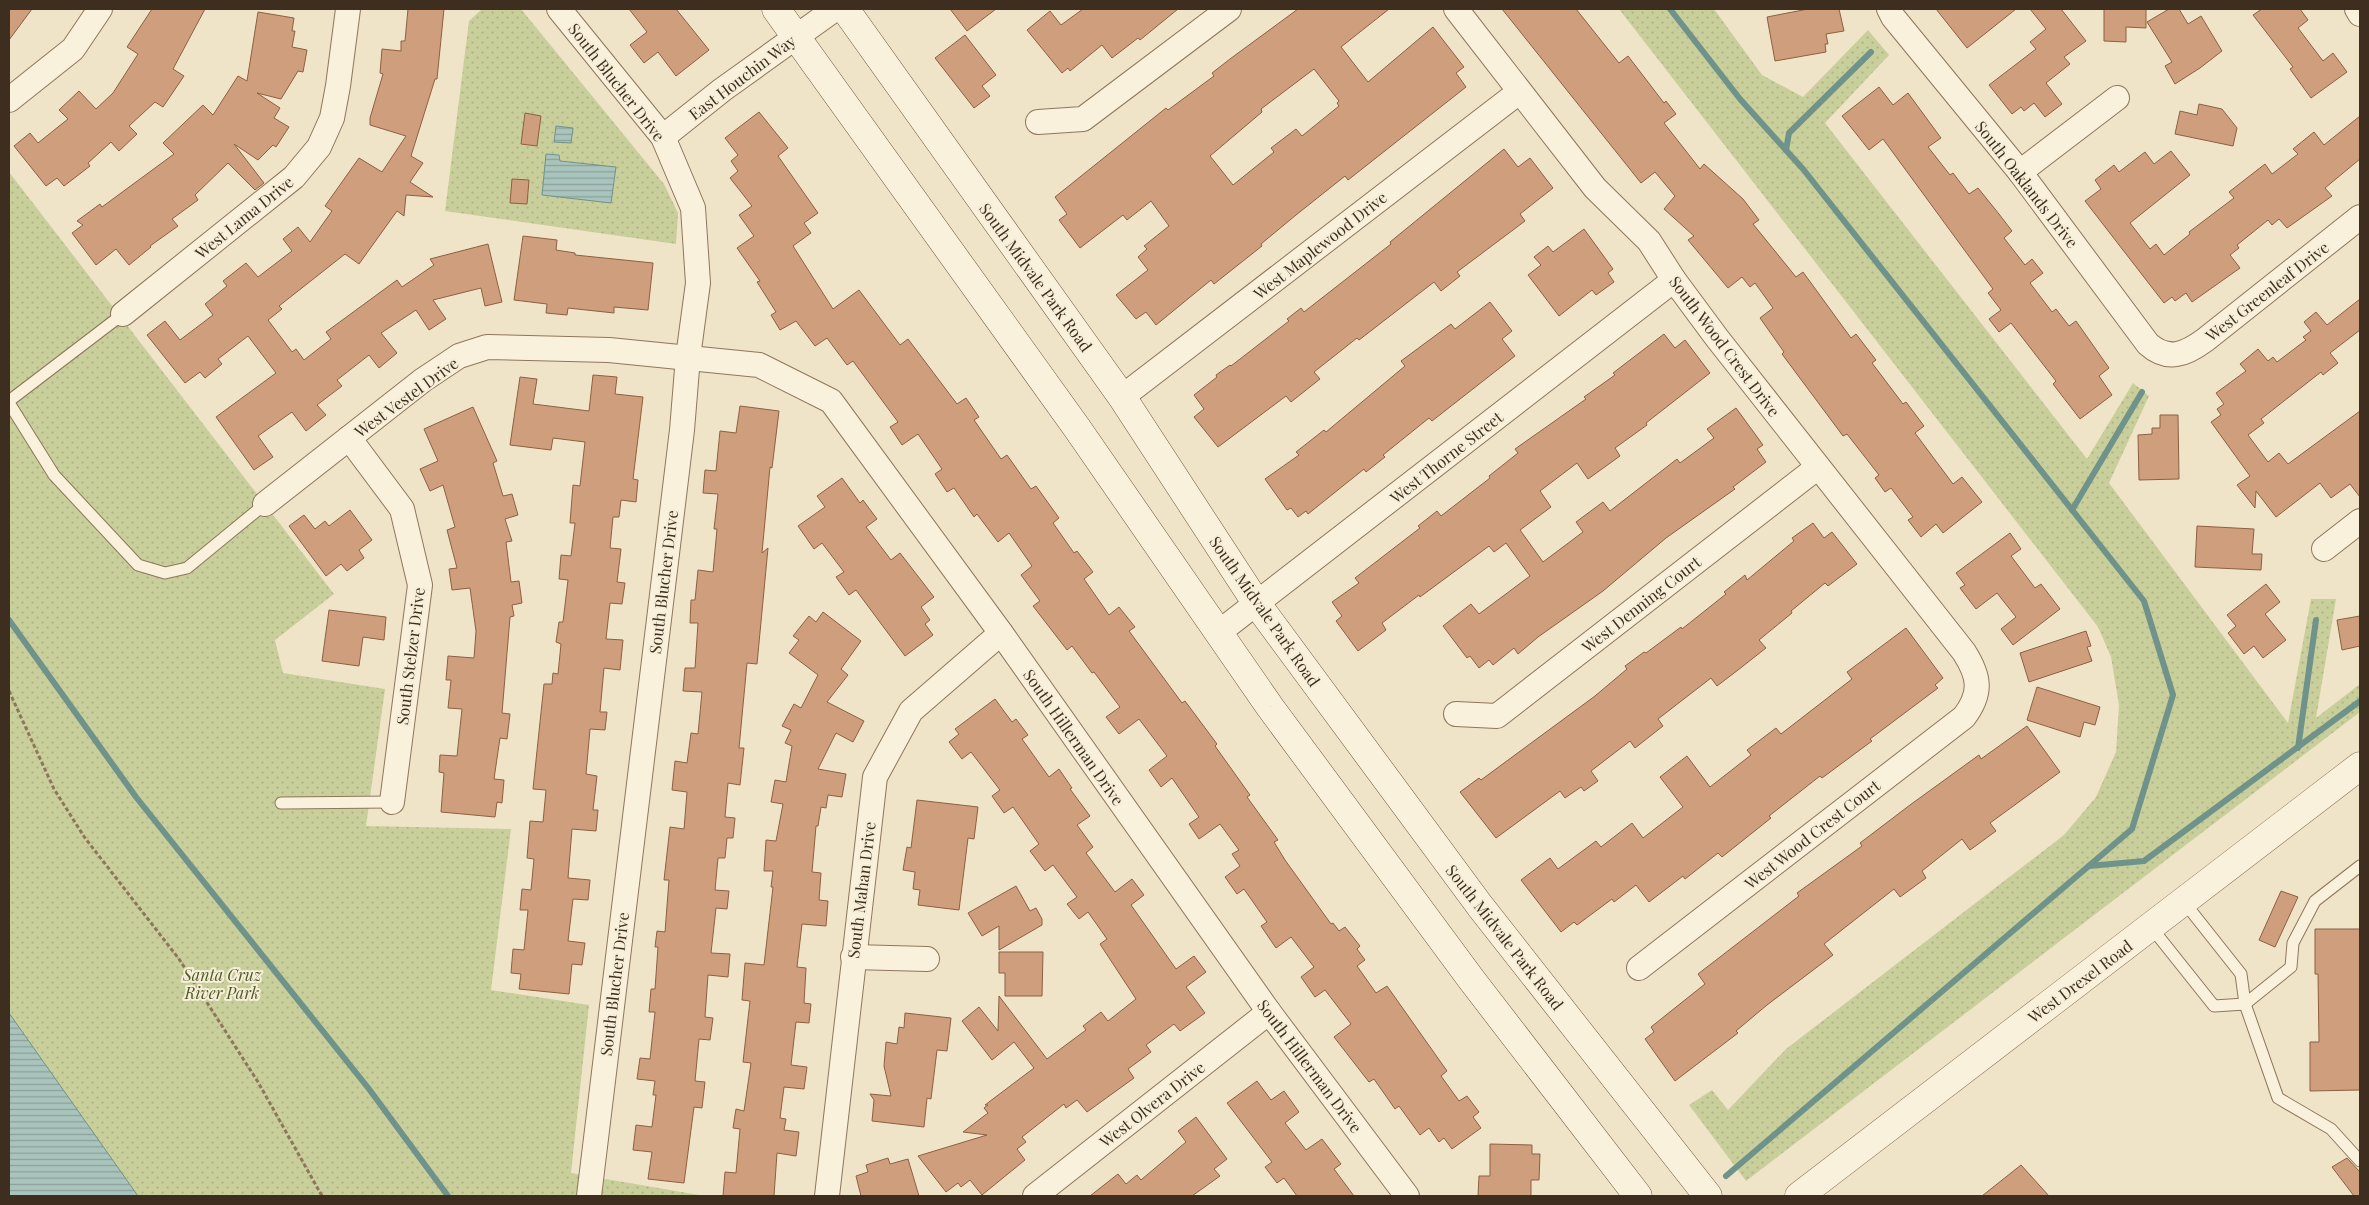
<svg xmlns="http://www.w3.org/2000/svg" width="2369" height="1205" font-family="'Playfair Display',serif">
  <defs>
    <pattern id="park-dots" width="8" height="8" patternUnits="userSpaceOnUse" patternTransform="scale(1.25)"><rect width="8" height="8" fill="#c9cf9b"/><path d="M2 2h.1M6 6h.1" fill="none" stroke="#aeb285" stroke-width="1.8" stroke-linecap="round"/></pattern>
    <pattern id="water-rules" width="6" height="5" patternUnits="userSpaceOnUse" patternTransform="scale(1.25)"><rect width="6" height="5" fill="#a9c4bc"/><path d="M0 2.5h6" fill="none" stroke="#8ba098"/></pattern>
  </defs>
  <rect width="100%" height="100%" fill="#f0e4c8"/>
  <!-- park -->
  <g fill="url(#park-dots)">
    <path d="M482 9H521L664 184 678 213 676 244 445 211 469 21Z"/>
    <path d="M1619 9H1714L1762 75 1803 97 1868 30 1889 55 1825 123 2087 459 2133 383 2149 396 2109 483 2288 723 2311 599H2336L2316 718 2360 684V712L1746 1181 1689 1105 1712 1090 1728 1110 1786 1049 2064 835 2096 797 2116 752 2119 705 2111 657 2098 627Z"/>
    <path d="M9 172 334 594 275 640 283 673 385 689 366 826 511 829 491 990 589 1005 571 1173 705 1196H9Z"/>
  </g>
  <!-- water -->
  <g fill="url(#water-rules)" stroke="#6f938a">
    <path d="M556 126 573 128 571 143 554 142Z"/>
    <path d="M546 154 559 155 560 161 616 167 611 203 542 195Z"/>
    <path d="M9 1013 138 1196H9Z"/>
  </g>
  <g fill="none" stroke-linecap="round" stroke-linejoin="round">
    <!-- stream -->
    <g stroke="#6f938a" stroke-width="6">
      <path d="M1670 9 1740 99 1803 169 2144 601 2173 695 2132 829 1726 1176"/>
      <path d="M1786 150 1789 133 1871 52"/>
      <path d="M2072 510 2142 392"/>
      <path d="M9 620 136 797 369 1089 448 1196"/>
      <path d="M2298 748 2316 620"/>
      <path d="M2089 866 2144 861 2360 701"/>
    </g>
  </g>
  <!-- building -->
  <g fill="#cf9f7d" stroke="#8d5f41" fill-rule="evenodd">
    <path d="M9 9H32L9 40Z"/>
    <path d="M152 9H205L173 69 184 76 163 107 155 102 129 126 137 134 119 151 111 142 88 163 90 166 64 186 57 178 46 186 14 146 30 133 38 143 68 119 59 110 79 91 96 109 113 93 138 54 127 47Z"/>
    <path d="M408 9H444L437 79H435L411 156 423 163 410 182 433 197 406 195 404 216 397 211 359 264 345 254 279 306 282 309 268 320 292 352 296 349 304 360 331 339 326 332 397 280 402 287 434 265 430 259 488 244 502 302 485 306 481 288 433 300 446 319 429 330 416 310 381 333 397 353 379 368 369 355 337 380 342 386 317 405 326 415 306 431 292 412 258 436 273 457 254 470 216 417 276 373 248 336 218 359 222 364 205 378 200 372 185 383 147 335 165 321 180 340 213 315 205 304 227 286 223 281 246 263 258 277 292 251 283 239 298 227 310 242 332 211 325 206 359 158 382 172 406 136 370 125V118L383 74 380 73 382 49 401 51V41H405Z"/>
    <path d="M629 9H676L709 50 676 76 658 52 644 63 630 45 647 32Z"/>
    <path d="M950 9H996L967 31Z"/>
    <path d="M1083 9H1178L1140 40 1138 38 1112 58 1102 45 1070 71 1068 68 1062 73 1027 30 1050 11 1061 25Z"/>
    <path d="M1298 9H1389L1341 47 1368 82 1433 27 1464 67 1456 73 1466 87 1348 180 1345 176 1296 215 1261 244 1262 246 1214 284 1211 280 1156 325 1146 312 1136 319 1116 295 1148 270 1138 257 1147 249 1144 246 1169 226 1151 201 1127 220 1123 215 1080 248 1059 220 1067 214 1055 197 1166 108 1168 110 1214 76 1212 73 1230 59ZM1314 69 1339 101 1337 103 1339 106 1302 136 1296 129 1271 148 1274 152 1233 185 1210 156 1262 112 1261 109Z"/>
    <path d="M1502 9H1576L1619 63 1628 56 1664 103 1666 101 1676 114 1664 123 1700 169 1704 164 1743 199 1759 220 1753 224 1796 277 1803 272 1851 338 1856 334 1876 360 1872 363 1903 404 1906 402 1924 426 1915 433 1953 484 1962 477 1982 502 1943 533 1936 524 1921 537 1908 520 1913 517 1891 488 1885 492 1875 478 1879 475 1847 434 1843 436 1782 354 1784 352 1760 318 1773 308 1755 283 1750 287 1742 277 1728 288 1688 240 1694 236 1664 209 1675 196 1655 172 1641 183Z"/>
    <path d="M1808 9H1839L1844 31 1826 34 1828 44H1825L1826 52 1775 61 1767 17Z"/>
    <path d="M1936 9H2016L1967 48Z"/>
    <path d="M2030 9H2061L2086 41 2064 57 2070 64 2046 83 2062 104 2045 117 2034 103 2024 111 2021 107 2012 114 1989 85 2036 49 2030 42 2046 29Z"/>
    <path d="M2104 9H2146V28L2126 27V42L2104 41Z"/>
    <path d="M2169 9H2179L2188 24 2201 16 2222 51 2200 68 2175 84 2165 66 2172 62 2147 22Z"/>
    <path d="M2262 9H2300L2308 20 2298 28 2323 61 2333 53 2347 72 2311 98 2290 69 2293 67 2253 15Z"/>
    <path d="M258 12 294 18 292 31H295L292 47 307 50 303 72 298 71 281 99 257 93 280 108 274 118 289 127 276 147 273 145 258 160 234 144 264 183 255 190 228 163 195 195 198 200 172 219 178 226 150 246 151 247 129 265 116 249 96 265 72 233 83 225 77 221 100 204 102 207 174 154 163 143 203 105 213 115 238 76 247 81Z"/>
    <path d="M965 35 996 75 982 86 990 96 974 108 935 58Z"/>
    <path d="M1879 87 1893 105 1908 93 1941 138 1928 147 1950 175 1953 173 1969 194 1978 188 1999 214 2012 231 2004 238 2025 265 2032 259 2043 273 2030 283 2052 312 2056 309 2069 326 2076 321 2109 368 2099 376 2112 395 2080 419 2053 384 2056 381 2011 323 1999 332 1989 319 2001 310 1988 293 1993 289 1883 139 1869 150 1842 116Z"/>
    <path d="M2199 104 2222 109 2237 128 2233 146 2175 134 2180 111 2197 115Z"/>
    <path d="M759 112 788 148 778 156 818 213 804 223 811 233 793 246 833 309 859 290 900 345 908 339 957 404 966 398 979 417 974 420 1001 459 1007 455 1031 489 1036 486 1059 518 1053 523 1074 553 1077 551 1093 572 1084 579 1109 615 1119 607 1135 627 1129 631 1182 703 1185 701 1217 744 1215 746 1250 795 1247 797 1278 840 1274 842 1285 860 1331 924 1333 923 1339 931 1345 927 1360 946 1357 949 1365 960 1357 966 1376 993 1387 986 1447 1071 1441 1076 1459 1101 1467 1096 1479 1112 1473 1117 1481 1128 1452 1149 1444 1138 1439 1142 1429 1128 1420 1135 1399 1106 1395 1109 1374 1079 1369 1082 1334 1037 1351 1024 1325 990 1315 997 1301 977 1314 967 1291 937 1276 948 1261 926 1267 922 1244 889 1237 894 1225 877 1240 866 1232 854 1239 850 1220 824 1199 839 1189 824 1199 817 1172 778 1161 787 1149 770 1167 756 1139 719 1119 734 1106 717 1120 707 1094 672 1092 673 1072 646 1067 650 1033 606 1040 601 1021 575 1032 566 1009 533 998 542 977 514 974 517 954 488 947 492 935 474 942 469 918 434 902 445 890 427 898 422 853 361 847 365 827 338 815 346 796 321 780 330 771 315 776 312 757 282 760 281 737 248 754 236 739 215 752 206 730 178 738 171 731 161 738 155 725 138Z"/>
    <path d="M525 113 541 116 537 146 521 144Z"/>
    <path d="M2360 116V159L2325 188 2332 196 2287 228 2279 219 2272 225 2268 220 2237 245 2239 248 2230 255 2240 268 2192 302 2186 293 2175 301 2172 297 2164 303 2085 201 2101 189 2095 180 2114 165 2119 172 2145 152 2154 164 2171 151 2190 175 2130 223 2150 249 2156 244 2164 255 2190 234 2189 232 2234 198 2229 192 2265 164 2272 174 2298 154 2293 149 2314 132 2324 145Z"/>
    <path d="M1504 149 1518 167 1530 158 1553 188 1520 214 1525 221 1457 272 1460 276 1441 291 1434 282 1359 340 1357 338 1314 372 1320 379 1291 402 1286 396 1218 447 1194 417 1204 409 1194 395 1217 377 1216 375 1230 365 1231 366 1289 321 1287 319 1301 308 1304 312 1391 244 1390 242Z"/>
    <path d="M512 179 529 180 527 204 510 203Z"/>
    <path d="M1584 229 1613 269 1608 273 1614 282 1596 295 1592 290 1559 316 1528 275 1541 265 1534 257 1548 246 1553 252Z"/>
    <path d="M523 236 557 240 556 250 575 253V255L653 263 648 310 614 307V313L568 308 567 315 546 313 547 304 514 300Z"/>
    <path d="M2360 299V330L2330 353 2338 363 2323 375 2321 372 2261 419 2264 423 2248 435 2268 462 2279 453 2288 464 2360 411V497L2350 484 2331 498 2320 483 2276 517 2256 491 2255 508 2237 485 2250 476 2211 422 2221 415 2217 409 2224 404 2216 393 2246 371 2240 364 2258 349 2268 361 2273 357 2277 362 2306 340 2303 337 2311 331 2304 322 2316 312 2327 325Z"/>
    <path d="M1490 302 1512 331 1502 339 1515 356 1432 421 1429 418 1383 455 1385 457 1366 472 1364 469 1308 514 1306 511 1298 517 1291 508 1287 510 1265 479 1299 455 1296 452 1324 430 1326 432 1405 366 1401 361 1451 324 1455 329Z"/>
    <path d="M1664 334 1675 348 1685 340 1710 373 1646 423 1647 425 1615 448 1620 456 1588 479 1577 463 1540 491 1551 507 1520 530 1543 562 1583 532 1576 522 1603 502 1610 511 1677 459 1680 463 1714 438 1707 429 1736 408 1763 445 1757 449 1766 462 1733 487 1735 489 1666 538 1603 591 1538 637 1518 654 1514 648 1493 665 1489 660 1479 668 1470 656 1467 658 1443 626 1471 604 1479 614 1530 576 1506 543 1494 552 1489 546 1420 597 1419 595 1382 623 1386 630 1358 651 1336 621 1342 616 1332 602 1359 583 1355 578 1420 528 1418 526 1437 511 1441 516 1490 478 1489 476 1518 453 1515 449 1586 399 1584 397 1615 375 1613 373Z"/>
    <path d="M593 375 617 377 615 394 643 397 633 479 638 480 636 502 621 500 619 517H613L610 548 621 549 617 582 625 583 622 604 610 603 606 639 623 640 620 670 604 668 600 712H607L605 730 590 729 586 774 597 776 593 810H598L596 831 572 829 568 878 590 880 588 900 573 899 568 941 585 943 582 965 572 964 569 994 519 989 521 974 511 973 513 949 524 950 528 910H520L522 889 531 890 534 859 527 858 530 821 543 822 546 790 533 789 544 684H552L553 673 558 674 561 644 556 642 559 622H563L568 580 559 579 561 555 571 556 575 523H570L573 485 580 486 585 442 553 438 551 450 510 445 520 377 537 379 533 404 589 411Z"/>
    <path d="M740 406 779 411 772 468 770 467 762 553 768 548 757 664 747 663 739 748H744L740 785 728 783 725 817 735 818 733 838H727L725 858H718L715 890 729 891 727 909 716 908 711 953 730 954 728 977 708 975 705 1017 713 1018 710 1040 699 1039 695 1081 705 1082 702 1108 694 1107 684 1183 648 1179 652 1152 633 1150 636 1125 652 1127 656 1095H653L655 1081 637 1079 640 1058 650 1059 655 1012H649L651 989H655L658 947H655L657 931 665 932 669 880H664L670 827 684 829 687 792 672 790 675 761 687 763 691 733 698 734 702 692 683 691 685 668H695L698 623H690L691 600H695L698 570 713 572 717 529H714L718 494 703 493 705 470 716 471 720 431 736 433Z"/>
    <path d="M473 407 497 461 493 463 503 496 512 494 518 515 505 519 512 541 506 542 511 582 519 581 522 603 512 605 514 616 510 617 502 713 510 714 507 739 500 738 494 779 504 780 502 803 497 802 495 817 441 812 444 773 439 772 440 755 457 756 462 709 448 708 451 680H446L448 656 474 658 476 631 470 588 452 590 449 569 457 568 447 530 455 527 443 485 430 491 420 469 438 461 424 429Z"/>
    <path d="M2160 415H2178L2179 479 2139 480 2138 435 2152 434V428H2160Z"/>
    <path d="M842 478 860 503 863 500 877 519 866 527 891 560 900 553 934 597 921 607 930 620 925 624 933 635 905 656 856 590 849 595 836 577 844 572 822 543 814 549 798 526 825 507 817 496Z"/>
    <path d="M350 510 372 540 359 550 364 558 347 571 341 564 326 576 289 526 304 515 315 529 325 521 329 526Z"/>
    <path d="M1813 523 1824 538 1832 532 1857 564 1828 586 1825 583 1791 611 1792 613 1759 640 1766 648 1738 670 1717 686 1711 678 1658 719 1663 726 1635 748 1630 741 1591 771 1598 781 1584 791 1581 787 1565 798 1560 791 1496 838 1460 792 1479 778 1481 780 1595 696 1627 669 1625 666 1644 652 1646 653 1681 627 1682 629 1726 594 1724 592 1745 575 1747 580 1794 541 1792 538Z"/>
    <path d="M2197 526 2254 529 2252 554H2262L2261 570 2195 567Z"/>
    <path d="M2010 533 2021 549 2011 556 2035 588 2041 584 2060 609 2013 645 2001 629 2016 617 1997 593 1976 609 1960 588 1965 585 1956 573Z"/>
    <path d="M2266 584 2280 602 2265 614 2286 640 2263 658 2254 646 2244 654 2228 633 2236 626 2227 615Z"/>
    <path d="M329 610 386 617 384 640 363 637 359 666 322 661Z"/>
    <path d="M823 612 861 641 841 669 848 675 827 702 864 721 853 742 836 733 818 769 846 774 842 797 828 795 826 808 821 807 818 826H816L812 872 821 873 819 900 828 901 826 926 802 924 797 967 806 968 804 1003 811 1004 809 1023 796 1022 791 1065 807 1067 804 1089 784 1087 780 1118 786 1119 784 1130 799 1132 796 1156 777 1153 774 1196H723L725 1172 736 1173 740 1129 733 1128 736 1109 744 1111 751 1063 743 1062 750 1001 742 1000 745 963 764 965 773 887H771L773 871H764L766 840 776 841 783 804 771 802 775 780 786 782 792 746 785 743 791 730 782 726 794 704 801 708 818 675 789 653 799 640 793 636 809 616 816 622Z"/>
    <path d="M2360 616V646L2342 650 2337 620Z"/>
    <path d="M1906 628 1943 678 1935 685 1938 688 1870 739 1872 741 1822 778 1820 776 1769 816 1771 818 1722 857 1718 853 1685 879 1683 876 1649 902 1636 885 1614 902 1612 899 1577 925 1574 922 1561 932 1521 880 1550 858 1558 869 1596 841 1601 847 1632 823 1643 838 1683 807 1660 777 1687 756 1710 787 1751 755 1747 750 1776 728 1781 734 1852 679 1847 672Z"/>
    <path d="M2086 631 2091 646 2087 647 2092 661 2029 682 2020 653Z"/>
    <path d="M2037 687 2100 707 2095 725 2084 722 2080 737 2027 720Z"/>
    <path d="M995 699 1012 722 1016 719 1028 735 1022 739 1049 777 1059 769 1072 788 1070 789 1090 816 1077 825 1093 847 1086 853 1115 892 1132 879 1144 895 1131 905 1176 969 1194 956 1206 972 1186 987 1205 1013 1180 1031 1174 1024 1146 1045 1151 1052 1128 1069 1134 1078 1087 1112 1077 1100 1066 1108 1064 1104 1022 1137 1026 1142 1017 1149 1025 1160 982 1195 970 1180 961 1187 958 1183 946 1192 918 1156 987 1135 963 1132 988 1113 984 1108 988 1105H985L1034 1068 1014 1042 992 1060 962 1021 979 1007 998 1031 999 996 1047 1059 1086 1030 1083 1026 1101 1012 1108 1021 1136 999 1100 944 1107 939 1088 912 1079 919 1067 904 1077 897 1053 865 1045 871 1030 851 1039 844 1013 807 1004 813 992 796 1000 790 971 752 962 759 949 742 959 734 955 729Z"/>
    <path d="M2027 726 2060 772 1990 823 1996 831 1970 850 1962 839 1922 871 1926 878 1900 897 1894 889 1824 944 1833 955 1767 1005 1736 1031 1738 1033 1675 1081 1645 1039 1654 1032 1651 1027 1705 984 1698 974 1799 896 1797 893 1862 846 1860 843 1910 805 1979 755 1981 759Z"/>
    <path d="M917 800 978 807 974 839 968 838 959 910 918 905 920 890 913 889 915 872 903 870 907 847 911 848Z"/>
    <path d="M1016 886 1030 911 1036 908 1042 919V925L999 950V926L982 936 968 913Z"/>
    <path d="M2281 891 2298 897 2275 947 2259 940Z"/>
    <path d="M2315 929H2360V1090L2310 1091V1042H2319L2318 974H2315Z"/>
    <path d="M999 952H1043L1042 996H1005V973H999Z"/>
    <path d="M905 1013 951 1018 947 1051 937 1050 931 1099 927 1098 924 1127 872 1121 874 1100 870 1094 891 1096 884 1066 886 1042 897 1044 899 1027 904 1028Z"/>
    <path d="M1257 1081 1271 1100 1284 1091 1299 1112 1285 1123 1306 1150 1322 1139 1341 1164 1334 1169 1354 1196H1297L1284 1178 1277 1183 1265 1167 1272 1162 1227 1103Z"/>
    <path d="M1196 1117 1227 1159 1214 1169 1220 1176 1192 1196H1090L1118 1174 1126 1184 1137 1175 1141 1180 1186 1142 1178 1131Z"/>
    <path d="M1490 1144 1532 1145V1154H1540L1539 1180H1531V1196H1478L1479 1176H1490Z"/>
    <path d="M888 1158 890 1164 908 1159 919 1196H861L856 1176 868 1172 866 1165Z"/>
    <path d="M2347 1158 2360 1172V1196H2354L2332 1167Z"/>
    <path d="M2021 1165 2049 1196H1982Z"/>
  </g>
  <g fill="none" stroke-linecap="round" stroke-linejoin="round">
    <!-- service casing -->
    <g stroke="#8d765c" stroke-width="13">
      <g id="service">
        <path d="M9 401 123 314"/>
        <path d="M9 403 54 475 138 565 165 573 187 568 265 504"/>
        <path d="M281 803 392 802"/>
        <path d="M2184 902 2241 974 2245 1004 2278 1098 2331 1129 2360 1161"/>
        <path d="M2151 927 2214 1006 2245 1004"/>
        <path d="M2245 1004 2291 967 2293 943 2315 901 2360 866"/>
      </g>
    </g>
    <!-- minor casing -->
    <g stroke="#8d765c" stroke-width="26">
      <g id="minor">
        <path d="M559 9 663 137 693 208 698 283 688 357 682 430 589 1196"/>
        <path d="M1456 9 1595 188 1649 241 1674 280 1717 338 1964 652C1980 677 1982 693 1964 717L1639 968"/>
        <path d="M1889 9 1893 17 2020 172 2148 344C2168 362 2186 354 2205 340L2360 217"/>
        <path d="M2357 9 2360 14"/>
        <path d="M9 100 73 49 100 9"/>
        <path d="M1038 122 1083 119 1229 9"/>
        <path d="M663 137 722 90 835 9"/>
        <path d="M2020 172 2117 98"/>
        <path d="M123 314 294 177 319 147 332 118 338 86 348 9"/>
        <path d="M1122 397 1519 92"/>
        <path d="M349 438 402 509 420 585 392 802"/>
        <path d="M265 504 423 380 459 356 487 347 609 350 759 365 831 401 1001 633 1269 1012 1407 1196"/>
        <path d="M2324 549 2360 521"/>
        <path d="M1218 633 1674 280"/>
        <path d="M1456 714 1497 716 1818 467"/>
        <path d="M853 957 927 959"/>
        <path d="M827 1196 875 777 911 711 1001 633"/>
        <path d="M1035 1196 1269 1012"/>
      </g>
    </g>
    <!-- tertiary casing -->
    <g stroke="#8d765c" stroke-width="29">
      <path id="tertiary" d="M1799 1196 2360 766"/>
    </g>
    <!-- secondary casing -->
    <g stroke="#6f573f" stroke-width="29">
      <g id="secondary">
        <path d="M776 9 1077 428 1270 707 1471 979 1638 1196"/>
        <path d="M845 9 1122 397 1257 604 1480 906 1708 1196"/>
      </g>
    </g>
    <!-- path -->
    <path stroke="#8d765c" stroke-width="3" stroke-dasharray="4 2.5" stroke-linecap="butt" d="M9 691 54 789 85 838 179 959 258 1082 322 1196"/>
    <!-- service -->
    <use href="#service" stroke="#faf1dc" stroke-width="11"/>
    <!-- minor -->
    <use href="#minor" stroke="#faf1dc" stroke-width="24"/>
    <!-- tertiary -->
    <use href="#tertiary" stroke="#faf1dc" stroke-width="28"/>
    <!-- secondary -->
    <use href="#secondary" stroke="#faf1dc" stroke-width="28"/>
  </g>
  <g text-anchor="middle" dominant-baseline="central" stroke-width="4" stroke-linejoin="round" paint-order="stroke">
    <!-- street labels -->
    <g font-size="16" fill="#3d2e20" stroke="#f7eed8">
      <text transform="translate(742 77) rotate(-37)">East Houchin Way</text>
      <text transform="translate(617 82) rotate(52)">South Blucher Drive</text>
      <text transform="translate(2027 184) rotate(52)">South Oaklands Drive</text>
      <text transform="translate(244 217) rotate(-39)">West Lama Drive</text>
      <text transform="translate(1320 245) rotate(-38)">West Maplewood Drive</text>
      <text transform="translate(1036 277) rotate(54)">South Midvale Park Road</text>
      <text transform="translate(2267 291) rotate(-38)">West Greenleaf Drive</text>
      <text transform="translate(1725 346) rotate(53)">South Wood Crest Drive</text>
      <text transform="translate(406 397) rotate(-36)">West Vestel Drive</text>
      <text transform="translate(1446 457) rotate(-38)">West Thorne Street</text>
      <text transform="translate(663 582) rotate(-83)">South Blucher Drive</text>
      <text transform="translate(1641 604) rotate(-38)">West Denning Court</text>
      <text transform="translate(1265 611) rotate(55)">South Midvale Park Road</text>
      <text transform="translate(410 656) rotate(-83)">South Stelzer Drive</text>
      <text transform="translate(1074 737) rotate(55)">South Hillerman Drive</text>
      <text transform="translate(1812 834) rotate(-38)">West Wood Crest Court</text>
      <text transform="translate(861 890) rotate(-83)">South Mahan Drive</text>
      <text transform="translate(1505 937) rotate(52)">South Midvale Park Road</text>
      <text transform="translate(2080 981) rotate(-37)">West Drexel Road</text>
      <text transform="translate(614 984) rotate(-83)">South Blucher Drive</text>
      <text transform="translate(1310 1066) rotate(53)">South Hillerman Drive</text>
      <text transform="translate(1152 1104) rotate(-38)">West Olvera Drive</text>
    </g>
    <!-- park labels -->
    <g font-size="16" font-style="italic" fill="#4d5a26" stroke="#f7eed8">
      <text x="222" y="974">Santa Cruz<tspan x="222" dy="18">River Park</tspan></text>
    </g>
  </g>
  <!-- border -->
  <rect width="2369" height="1205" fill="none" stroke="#3d2e20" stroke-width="20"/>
</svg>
